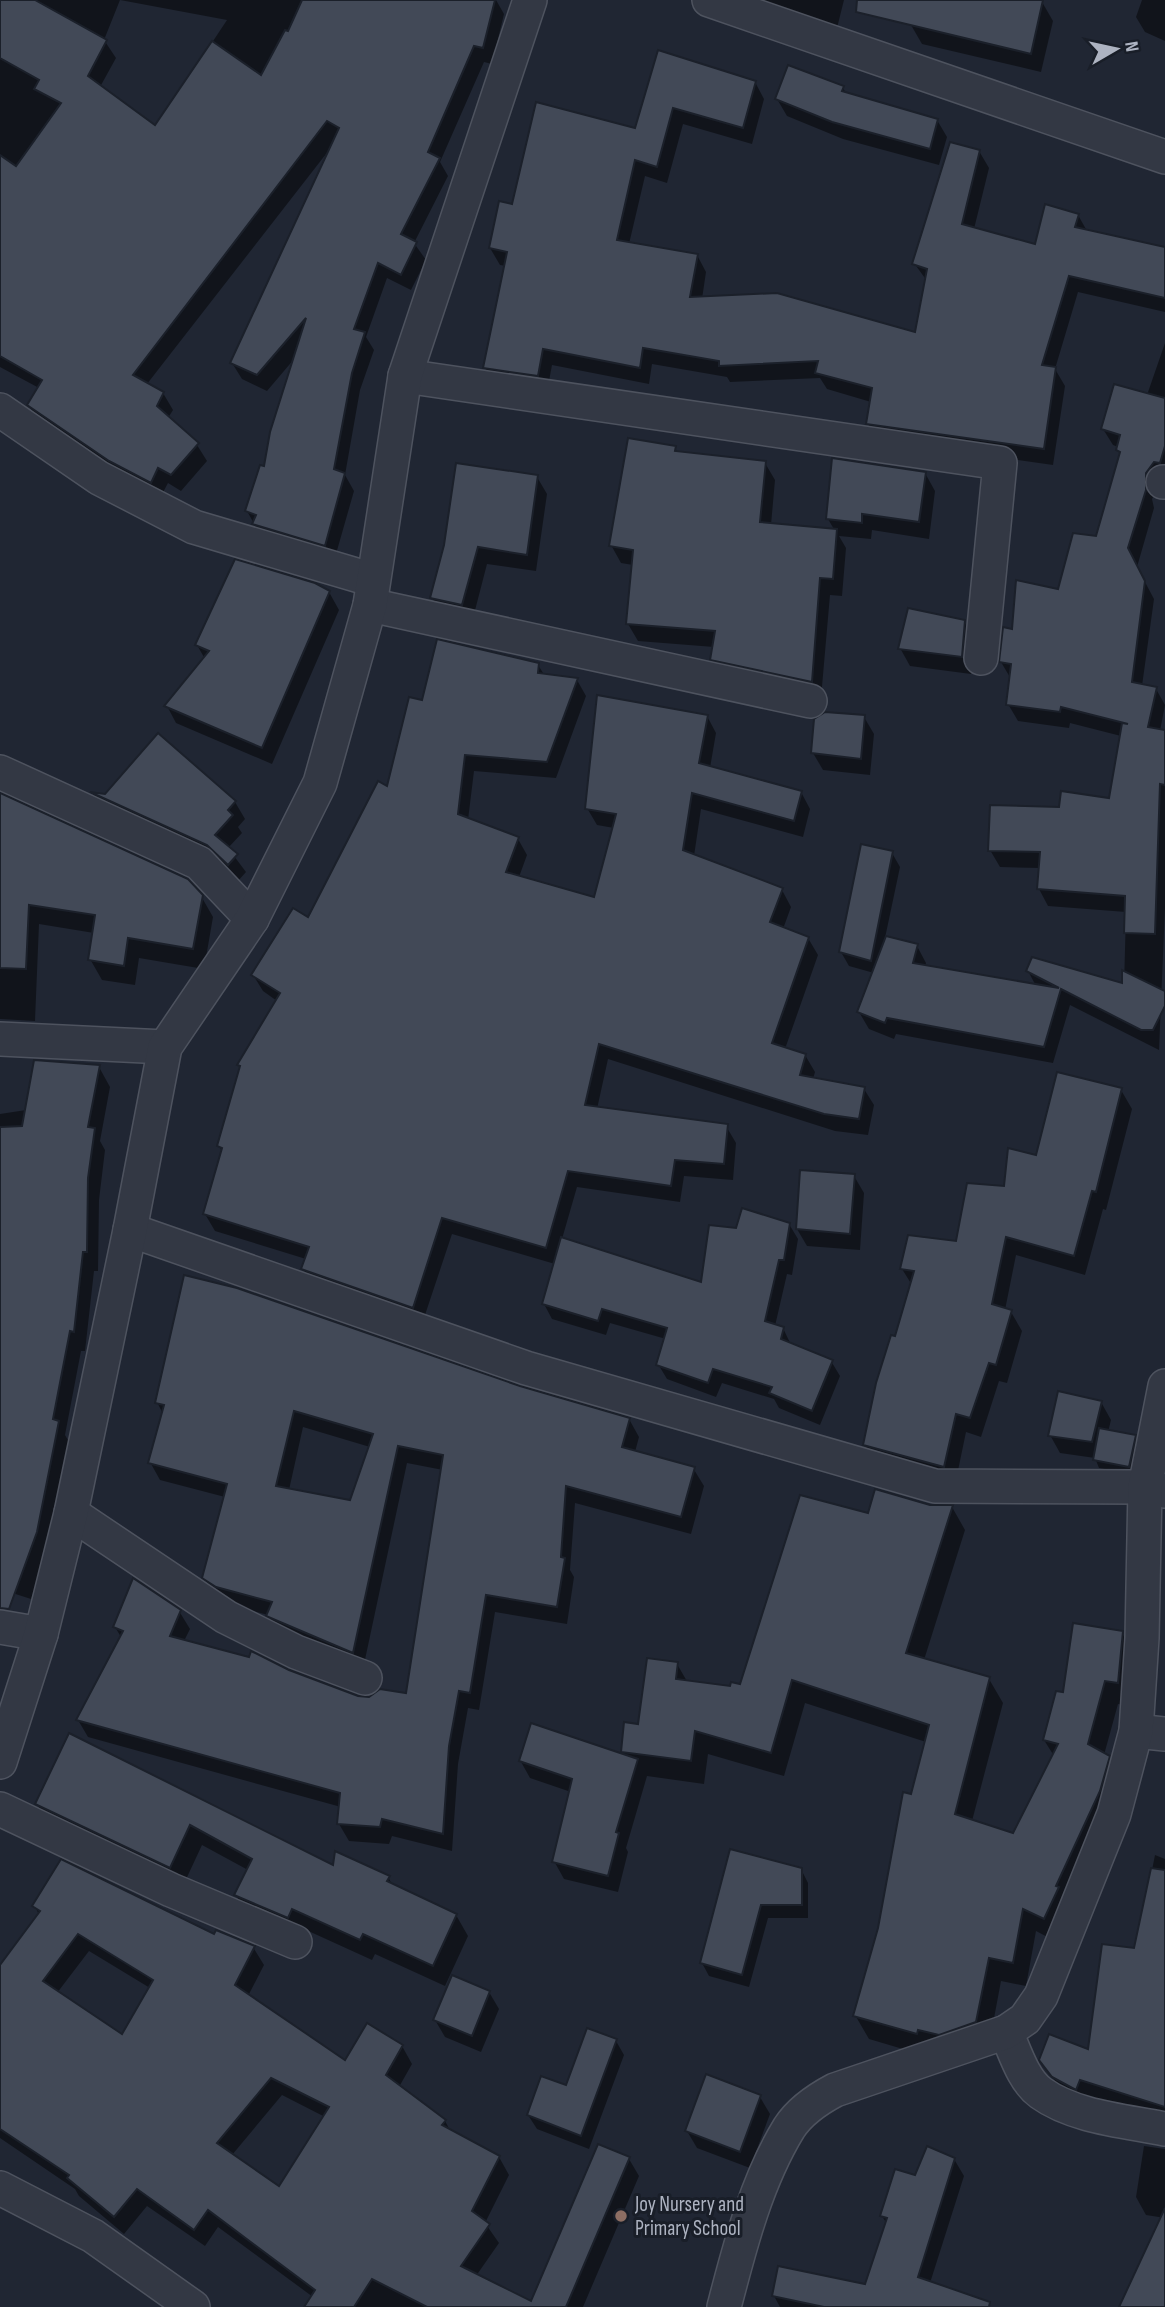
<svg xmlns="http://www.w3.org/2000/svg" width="1165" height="2307" font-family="'Sofia Sans Condensed',sans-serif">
  <rect width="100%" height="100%" fill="#202633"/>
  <!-- shadow -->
  <g fill="#0007" fill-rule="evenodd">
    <path d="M0 0H496L504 14 492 64 484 62 440 162 448 176 414 243 426 260 411 290 387 278 366 337 374 350 360 390 345 475 354 491 334 561 263 540 247 511 265 468 295 358 267 391 242 379 232 363 333 145 147 384 163 393 173 410 168 418 197 445 207 461 181 491 168 483 160 498 38 422 29 405 39 388 0 367ZM120 0 227 20 156 127 100 87 116 58 104 40Z"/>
    <path d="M718 0H844L836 32Z"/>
    <path d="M917 0 1042 2 1053 21 1041 72 922 44 911 25Z"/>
    <path d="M1142 0H1165V41L1145 32 1136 17Z"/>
    <path d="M659 52 755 82 764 99 752 144 683 124 667 183 645 176 629 244 697 255 706 272 702 299 916 334 927 281 914 263 979 151 989 168 974 229 1036 246 1078 215 1087 231 1165 249V312L1078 292 1055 369 1065 386 1053 465 877 440 868 424 871 402 827 389 820 378 730 382 727 377 652 364 649 384 552 365 547 392 494 384 485 368 506 266 500 265 490 248 514 206 637 130Z"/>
    <path d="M843 88 847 95 937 120 947 137 939 165 843 139 787 116 777 99Z"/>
    <path d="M1165 343V478L1152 499 1154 508 1137 567 1154 599 1142 686 1156 689 1165 705 1160 731 1165 732V908L1159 1050 1070 1005 1053 1063 896 1034 894 1039 869 1029 859 1012 874 973 849 966 841 952 892 853 900 867 885 938 917 946 926 963 925 967 1036 986 1028 971 1124 986 1126 912 1048 906 1039 889 1040 868 1000 867 990 850 1060 809 1110 800 1121 736 1070 723 1069 728 1018 721 1008 704 1011 679 1001 662 1014 631 1059 591 1097 538 1121 456 1118 447 1113 445 1103 429 1147 395Z"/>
    <path d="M674 447 678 453 765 463 775 480 771 525 835 531 828 519 925 473 935 491 929 539 872 530 871 539 839 536 846 548 842 596 830 595 821 698 722 677 712 659 714 647 638 641 628 624 633 565 621 563 611 545Z"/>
    <path d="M537 477 547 494 536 571 487 564 472 622 442 615 432 598Z"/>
    <path d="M329 592 339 610 272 764 176 723 167 706 205 659 197 645Z"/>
    <path d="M964 621 974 639 971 674 910 666 900 648Z"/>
    <path d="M538 665 545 676 577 680 586 696 556 778 474 771 468 820 518 839 527 855 519 877 596 899 614 828 597 825 587 808 707 716 716 733 710 768 801 792 810 809 803 837 701 809 694 856 782 890 791 907 783 929 808 938 818 955 785 1049 805 1055 815 1072 813 1079 864 1089 874 1105 868 1135 835 1131 608 1059 597 1109 726 1126 736 1143 733 1180 684 1176 680 1202 577 1187 562 1239 702 1285 737 1230 789 1224 798 1239 792 1275 787 1274 775 1326 783 1328 791 1345 831 1361 840 1376 820 1425 779 1408 774 1399 722 1383 716 1397 667 1379 658 1364 666 1339 610 1323 606 1335 552 1319 544 1304 555 1264 452 1234 422 1324 313 1286 303 1269 306 1259 215 1231 205 1214 223 1153 219 1146 241 1068 239 1065 277 1001 263 991 253 975 308 920 388 789 424 702Z"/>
    <path d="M864 717 874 734 870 775 823 770 813 753Z"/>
    <path d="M93 794 235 802 245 819 238 827 242 833 228 848 246 872 238 881 102 809Z"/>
    <path d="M0 795 201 896 213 917 204 969 139 958 135 985 102 980 90 959 94 933 39 924 35 1021 0 1019Z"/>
    <path d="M99 1067 110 1087 100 1141 105 1150 99 1200 98 1271H94L85 1351H81L65 1435 69 1442 48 1553 31 1599 0 1589V1114L26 1110Z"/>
    <path d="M1121 1090 1132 1109 1106 1210 1103 1209 1085 1275 1016 1255 1005 1310 1011 1312 1022 1331 1007 1383 999 1381 981 1437 966 1432 955 1485 876 1464 865 1445 912 1285 902 1269 957 1242 1038 1158Z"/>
    <path d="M854 1176 864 1193 860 1250 807 1246 797 1229Z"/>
    <path d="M519 1388 629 1419 639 1437 635 1452 693 1468 704 1486 691 1534 575 1503 570 1570 574 1577 567 1624 495 1612 479 1710 468 1708 458 1764 452 1851 392 1836 389 1844 349 1841 339 1824 341 1807 88 1737 78 1720 121 1637 115 1627 179 1611 190 1629 184 1641 289 1672 358 1698 408 1695 443 1470 407 1463 363 1669 278 1633 268 1615 227 1604 214 1595 204 1577 225 1497 160 1480 150 1462 163 1414 157 1402ZM303 1427 370 1447 351 1502 289 1490Z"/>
    <path d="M1101 1402 1111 1420 1108 1432 1135 1437 1139 1445 1134 1474 1099 1468 1095 1458 1060 1453 1050 1435Z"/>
    <path d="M930 1506 952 1507 965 1530 924 1660 989 1679 1003 1703 972 1821 1014 1835 1054 1756 1044 1740 1064 1695 1122 1633 1135 1656 1131 1706 1118 1704 1104 1755 1122 1781 1057 1942 1036 1931 1026 1986 1001 1981 989 2045 930 2057 869 2039 855 2015 926 1742 805 1703 784 1776 708 1754 704 1784 647 1776 626 1848 628 1852 618 1892 564 1879 554 1861 571 1792 530 1778 520 1760 626 1757 623 1751 677 1664 688 1683 731 1688 741 1686 869 1516Z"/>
    <path d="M70 1735 335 1868 388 1877 393 1886 456 1915 468 1936 445 1986 375 1954 372 1960 304 1929 248 1916 236 1895 248 1870 202 1845 182 1888 49 1825 37 1804Z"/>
    <path d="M732 1851 801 1869 808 1883V1918H768L749 1987 709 1976 702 1963Z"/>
    <path d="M1155 1855 1165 1859V2126L1157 2118 1090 2097 1086 2107 1065 2096 1041 2060 1089 2052 1136 1950Z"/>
    <path d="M35 1906 215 1936 253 1947 264 1965 248 1996 346 2062 402 2046 412 2064 399 2087 445 2121 451 2132 499 2157 509 2175 485 2223 499 2243 476 2276 532 2304 629 2159 639 2176 583 2307H306L313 2297 218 2227 205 2246 147 2206 124 2234 79 2196 75 2189 0 2138V1973L39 1915ZM89 1951 150 1988 122 2036 57 1993ZM282 2095 325 2117 279 2188 232 2155Z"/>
    <path d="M489 1992 499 2009 481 2052 445 2037 435 2020Z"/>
    <path d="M616 2041 624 2055 589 2149 537 2129 528 2115 567 2088Z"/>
    <path d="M760 2097 770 2114 750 2168 697 2148 687 2131Z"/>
    <path d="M1144 2146 1165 2149V2218L1146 2215 1136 2197Z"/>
    <path d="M954 2159 964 2176 930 2283 974 2307H780L774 2296 866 2286 887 2224 882 2216 916 2178Z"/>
  </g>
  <!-- building -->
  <g fill="#424957" stroke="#1b202a" stroke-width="2" fill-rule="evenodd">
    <path d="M0 0H35L107 40 88 76 155 125 212 41 261 75 285 30 288 31 302 0H495L483 48 474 46 428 152 440 158 401 234 417 242 401 275 378 263 354 329 365 332 352 373 334 469 345 473 325 546 252 524 256 515 245 511 260 465 264 466 270 432 306 318 257 375 230 363 339 128 327 121 133 375 164 392 157 406 199 443 171 475 158 468 151 483 109 461 27 405 42 380 0 356V155L16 166 61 103 34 89 39 80 0 58Z"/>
    <path d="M857 0H1043L1031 54 856 12Z"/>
    <path d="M658 50 756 81 743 128 673 108 657 167 635 160 617 240 698 254 690 297 777 293 915 332 927 269 912 264 950 142 980 150 962 224 1035 244 1045 204 1079 214 1075 227 1165 247V298L1069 276 1042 365 1056 367 1044 449 866 424 872 388 815 373 818 361 719 366V361L643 348 640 368 543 349 538 376 483 368 507 252 489 248 499 201 512 204 536 102 635 128Z"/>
    <path d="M788 65 844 86 842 91 938 119 930 149 832 122 775 99Z"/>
    <path d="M1114 384 1165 398V446L1160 463 1154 462 1146 473V490L1128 548 1145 581 1132 682 1157 687 1148 727 1165 730V785L1160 784 1155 934 1124 933 1125 896 1037 889 1040 852 988 851 990 805 1059 807 1061 791 1109 798 1122 723 1128 724 1061 707 1060 712 1006 705 1011 664 999 662 1003 627 1012 629 1016 580 1058 589 1073 533 1096 536 1120 452 1116 450 1120 435 1101 429Z"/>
    <path d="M628 438 676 446 675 451 766 461 760 522 837 529 833 579 820 578 812 682 710 660 715 631 626 624 633 550 609 546Z"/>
    <path d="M832 458 926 472 919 522 862 514V523L826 519Z"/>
    <path d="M456 463 538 475 527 555 478 547 462 605 430 598 444 545Z"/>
    <path d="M235 559 315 583 330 591 262 748 164 706 209 651 195 645Z"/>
    <path d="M908 608 965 620 962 657 898 649Z"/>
    <path d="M437 639 539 663 538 673 578 678 547 762 465 755 458 814 519 837 506 872 594 897 616 814 585 809 597 695 708 715 699 763 802 791 794 821 692 793 683 850 783 888 770 922 809 937 772 1043 806 1054 800 1075 865 1087 859 1119 824 1114 599 1044 585 1105 728 1124 724 1164 675 1160 671 1186 568 1171 546 1248 442 1218 413 1308 301 1269 309 1247 203 1214 222 1148 217 1146 240 1066 237 1065 280 993 251 975 293 908 308 917 378 781 387 786 409 697 422 700Z"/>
    <path d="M825 712 865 715 861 759 811 753 814 719Z"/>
    <path d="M158 733 236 801 228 810 233 815 215 835 238 854 228 865 207 845 90 792 105 794Z"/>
    <path d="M0 793 188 879 203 895 193 949 128 938 124 966 88 960 95 915 29 905 26 969 0 968Z"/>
    <path d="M861 844 893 851 871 961 839 952Z"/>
    <path d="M886 936 918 944 913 963 1059 988 1026 971 1032 957 1122 983V970L1165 991V1006L1153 1030H1141L1061 989 1044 1047 887 1018 885 1023 857 1012Z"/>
    <path d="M34 1060 100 1065 88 1127 95 1128 88 1178 87 1252H83L74 1332 70 1331 53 1419 59 1421 37 1532 9 1609 0 1608V1127L22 1126Z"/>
    <path d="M1057 1072 1122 1088 1096 1192 1092 1191 1074 1256 1006 1237 992 1304 1012 1310 996 1365 989 1363 970 1418 956 1414 944 1467 863 1445 876 1383 891 1335 895 1336 914 1271 900 1269 908 1235 956 1241 967 1183 1004 1186 1008 1148 1036 1155Z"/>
    <path d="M800 1170 855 1174 850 1234 796 1229Z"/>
    <path d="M742 1208 790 1223 784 1260H779L765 1321 784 1327 781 1339 833 1360 812 1411 769 1393 772 1387 713 1369 708 1383 656 1365 667 1328 602 1309 598 1321 542 1304 561 1237 701 1282 709 1225 736 1228Z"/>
    <path d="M184 1275 237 1288 520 1386 630 1418 622 1447 695 1467 681 1517 566 1486 561 1557 565 1558 557 1607 486 1595 470 1693 459 1691 449 1746 443 1834 382 1819 380 1827 337 1824 340 1793 76 1720 123 1631 113 1627 133 1578 181 1610 170 1636 249 1657 251 1651 289 1670 358 1696 369 1697 380 1689 406 1693 443 1455 398 1446 353 1653 266 1616 272 1602 216 1587 202 1578 227 1484 148 1463 164 1405 155 1403ZM294 1411 373 1434 350 1500 276 1486Z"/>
    <path d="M1058 1391 1102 1401 1092 1442 1048 1436Z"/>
    <path d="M1099 1428 1136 1435 1129 1467 1093 1460Z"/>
    <path d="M875 1489 930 1505H953L906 1653 990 1677 955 1814 1013 1833 1058 1744 1043 1740 1056 1691 1063 1692 1073 1623 1123 1631 1118 1683 1105 1681 1088 1744 1110 1756 1100 1791 1056 1886 1059 1887 1044 1919 1023 1909 1013 1963 989 1958 976 2022 939 2035 918 2030 917 2034 853 2016 878 1928 903 1792 911 1794 929 1725 792 1680 771 1753 695 1731 691 1761 621 1752 624 1722 638 1724 647 1658 678 1662 676 1679 730 1686 731 1682 740 1684 800 1495 868 1513Z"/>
    <path d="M531 1723 638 1759 616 1832 619 1833 608 1876 552 1862 572 1779 519 1761Z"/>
    <path d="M69 1733 333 1865 335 1851 390 1876 387 1881 457 1914 433 1966 363 1934 360 1940 292 1909 288 1918 234 1895 252 1859 190 1825 170 1868 35 1804Z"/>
    <path d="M730 1849 802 1868V1905H761L742 1975 700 1963Z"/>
    <path d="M61 1859 214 1934 216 1930 255 1946 235 1985 345 2060 367 2023 403 2045 386 2075 446 2120 442 2125 500 2156 472 2211 490 2224 461 2266 531 2301 598 2144 630 2157 566 2307H427L372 2279 354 2307H304L315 2290 208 2210 194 2230 137 2189 114 2217 67 2178 69 2175 0 2129V1965L40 1911 32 1906ZM78 1934 153 1980 122 2034 43 1981ZM271 2078 329 2107 279 2186 217 2143Z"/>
    <path d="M1151 1868 1165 1870V2107L1080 2080 1076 2090 1052 2077 1039 2060 1049 2034 1088 2049 1102 1944 1134 1948Z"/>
    <path d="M452 1975 490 1991 472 2036 433 2020Z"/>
    <path d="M587 2028 617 2039 581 2136 527 2115 541 2076 566 2085Z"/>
    <path d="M706 2074 761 2095 740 2152 685 2131Z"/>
    <path d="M927 2146 955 2158 918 2277 990 2302 989 2307H824L772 2296 778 2266 865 2284 887 2218 880 2216 895 2169 915 2175Z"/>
    <path d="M1165 2208V2307H1119Z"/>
  </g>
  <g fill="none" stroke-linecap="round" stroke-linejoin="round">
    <!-- minor casing -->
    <g stroke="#4e535f" stroke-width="36">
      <g id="minor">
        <path d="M709 0 1165 157"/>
        <path d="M405 376 1000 463 981 658"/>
        <path d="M0 410 99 478 194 527 373 580"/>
        <path d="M1163 482H1165"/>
        <path d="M370 605 810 701"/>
        <path d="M0 772 199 863 252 919"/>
        <path d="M0 1039 165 1047"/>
        <path d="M130 1230 526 1368 935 1486 1145 1487 1165 1491"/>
        <path d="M71 1513 226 1617 296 1652 365 1678"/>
        <path d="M0 1627 41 1634"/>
        <path d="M1136 1731 1165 1734"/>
        <path d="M0 1762 41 1634 71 1513 130 1230 165 1047 252 919 320 783 370 605 405 376 530 0"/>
        <path d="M0 1809 171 1890 295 1942"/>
        <path d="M1006 2032C1015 2052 1023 2080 1041 2093 1074 2117 1126 2121 1165 2129"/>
        <path d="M0 2188 93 2236 193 2307"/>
        <path d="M724 2307C740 2246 756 2182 789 2128 800 2111 818 2099 835 2090L1006 2032 1025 2019 1041 1996 1114 1814 1136 1731 1142 1638 1145 1487 1165 1386"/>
      </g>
    </g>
    <!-- minor -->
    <use href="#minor" stroke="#333844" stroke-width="33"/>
  </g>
  <!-- markers -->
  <circle fill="#8d6e63" stroke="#191e28" stroke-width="2.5" cx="621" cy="2216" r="7"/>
  <g text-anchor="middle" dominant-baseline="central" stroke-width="6" stroke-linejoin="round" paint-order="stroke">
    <!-- poi labels -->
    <g font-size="21" fill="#adb3c1" stroke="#191e28" text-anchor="start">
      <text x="635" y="2204">Joy Nursery and<tspan x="635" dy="24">Primary School</tspan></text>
    </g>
  </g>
  <!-- north arrow -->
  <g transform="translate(1116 49) rotate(81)" stroke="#191e28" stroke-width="5" paint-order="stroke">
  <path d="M0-5L12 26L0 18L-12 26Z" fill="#adb3c1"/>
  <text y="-10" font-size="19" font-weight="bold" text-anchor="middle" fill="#adb3c1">N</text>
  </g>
</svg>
